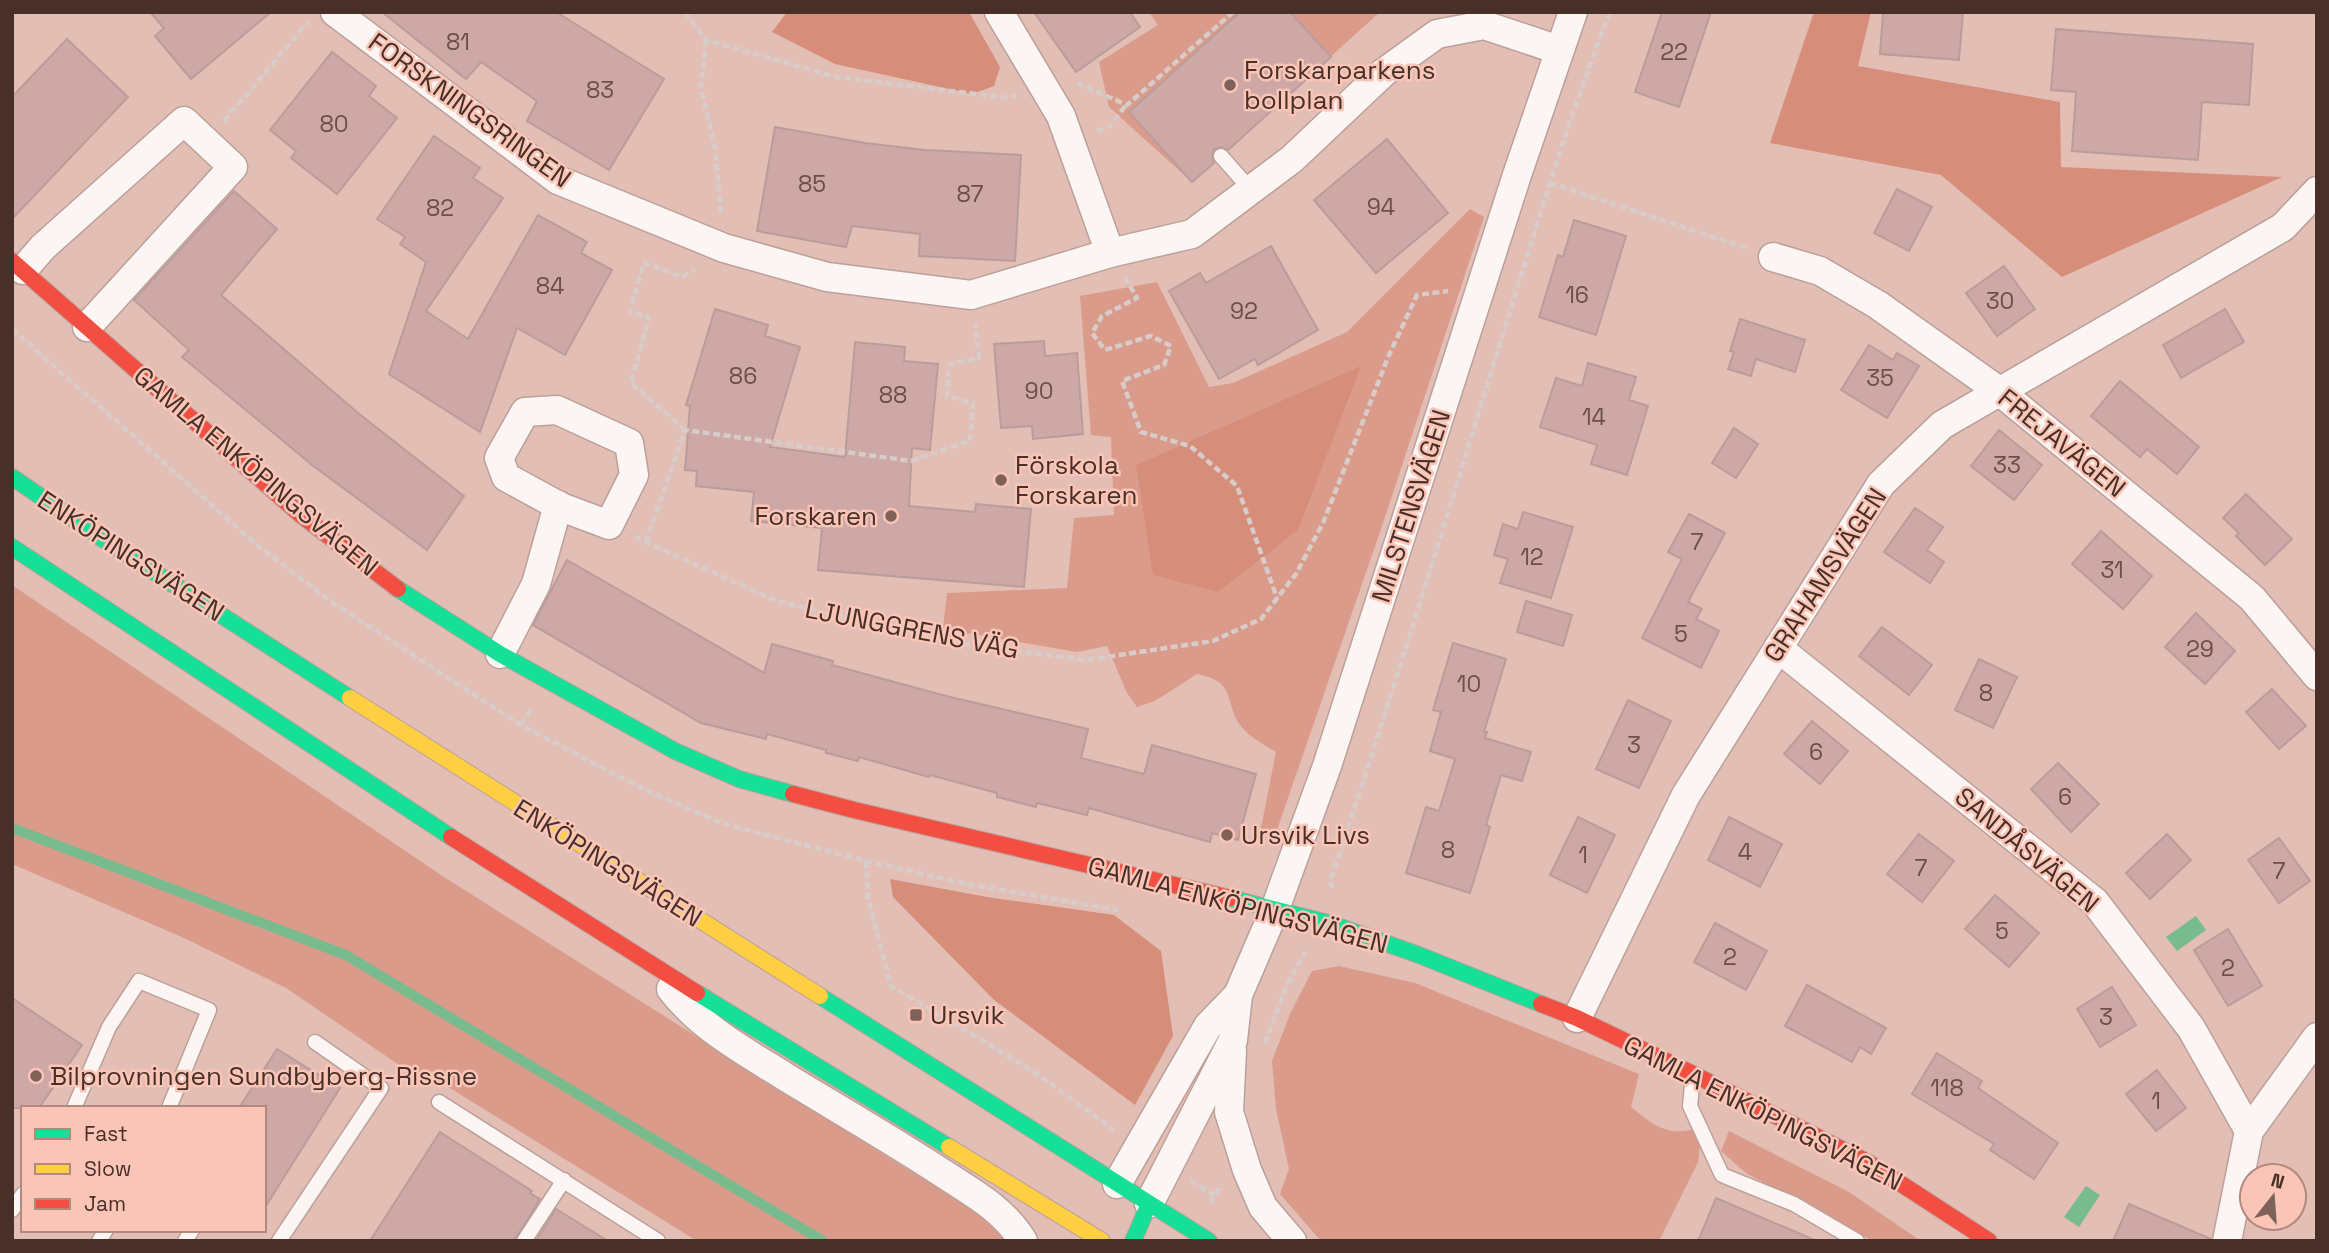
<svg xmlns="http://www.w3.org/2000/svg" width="2329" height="1253" font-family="'Space Grotesk',sans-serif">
  <rect width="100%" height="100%" fill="#e2beb5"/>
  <!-- green -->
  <g fill="#db9b8a">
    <path d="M1149 12H1380L1192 182 1109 107 1099 62 1158 25Z"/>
    <path d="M1470 209 1484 217 1381 529 1277 830 1259 838 1276 752C1263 744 1249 737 1240 725 1224 701 1237 682 1197 674L1155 701 1137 707 1127 693 1107 646 1077 652 943 629 947 593 1067 588 1074 518 1114 515 1111 437 1091 435 1080 296 1157 282 1209 387 1233 383 1347 332Z"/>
    <path d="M12 585 447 879 902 1166 992 1219 1006 1241H697L432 1077 427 1084 286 988 184 938 12 864Z"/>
    <path d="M1339 966 1415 983 1639 1074 1631 1107C1656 1127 1669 1138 1702 1127L1698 1162 1659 1241H1321L1280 1194 1289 1169 1276 1109 1272 1061 1290 1014 1312 971Z"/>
    <path d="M1729 1131 1849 1192 1921 1241H1873L1746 1173 1721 1151Z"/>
  </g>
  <!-- forest -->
  <g fill="#d68e7a">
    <path d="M787 12H969L1000 67 994 86 972 94 835 64 772 32Z"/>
    <path d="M1814 12H1871L1858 66 2060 102 2061 167 2282 177 2062 277 1941 175 1770 143Z"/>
    <path d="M1361 366 1298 530 1218 592 1153 575 1136 465Z"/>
    <path d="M890 879 987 897 1114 915 1161 951 1173 1036 1135 1105 993 999 893 897Z"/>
  </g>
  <!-- water -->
  <g fill="#78bb8e">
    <path d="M2196 916 2206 930 2177 951 2166 937Z"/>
    <path d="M2086 1186 2100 1195 2079 1227 2064 1217Z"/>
  </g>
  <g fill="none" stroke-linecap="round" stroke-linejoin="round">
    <!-- stream -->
    <path stroke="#78bb8e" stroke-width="10" d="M12 828 346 955 823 1241"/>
  </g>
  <!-- building -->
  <g fill="#cda8a6" stroke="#ba9d9a" stroke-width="2">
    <path d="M150 12H271L191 79 155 36 164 28Z"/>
    <path d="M382 12H556L664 79 609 170 527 121 537 101 481 62 466 79Z"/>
    <path d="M1034 12H1130L1140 27 1076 72Z"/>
    <path d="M1240 12H1290L1331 57 1228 150 1220 147 1214 149 1212 157 1214 163 1192 182 1129 112Z"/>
    <path d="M1662 12H1711L1679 107 1635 92Z"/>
    <path d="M1883 12H1963L1959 60 1880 54Z"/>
    <path d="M2056 29 2253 44 2249 105 2202 102 2198 160 2072 151 2076 92 2051 90Z"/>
    <path d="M67 39 128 97 12 219V97Z"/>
    <path d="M332 52 376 86 369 96 397 118 337 194 291 158 296 151 270 130Z"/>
    <path d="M775 127 865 143 925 150 1021 155 1015 261 919 256 920 234 852 226 846 247 757 231Z"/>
    <path d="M434 136 480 168 473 178 503 198 426 311 468 339 538 215 587 242 581 253 612 270 565 355 517 328 480 432 389 374 426 262 400 244 405 237 377 219Z"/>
    <path d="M1387 139 1448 213 1376 273 1314 200Z"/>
    <path d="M1897 189 1932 207 1909 251 1874 233Z"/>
    <path d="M234 191 277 229 221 295 358 413 464 496 427 550 312 465 182 357 189 350 134 300Z"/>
    <path d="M1574 220 1626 236 1596 335 1539 317 1558 255 1563 257Z"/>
    <path d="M1271 246 1318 330 1258 365 1255 359 1219 379 1169 291 1200 273 1206 283Z"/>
    <path d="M2004 266 2035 309 1997 336 1966 293Z"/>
    <path d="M715 309 768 325 765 336 800 347 770 447 845 457 855 342 905 347 904 361 938 364 930 450 912 448 909 506 975 512 976 504 1031 509 1024 587 818 570 822 528 751 521 754 492 696 486 697 471 685 470 690 406 686 405Z"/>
    <path d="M2225 309 2244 342 2181 378 2163 345Z"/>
    <path d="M1740 319 1805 340 1795 372 1756 359 1751 376 1728 369 1734 352 1730 351Z"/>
    <path d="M1044 341 1045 356 1077 353 1083 434 1033 439 1032 426 1001 428 994 344Z"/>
    <path d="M1869 345 1893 360 1897 353 1919 366 1887 418 1841 390Z"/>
    <path d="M1588 363 1636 377 1629 400 1648 406 1627 475 1591 464 1597 445 1540 427 1556 378 1582 386Z"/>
    <path d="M2120 381 2199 447 2177 474 2147 449 2140 457 2091 416Z"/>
    <path d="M1734 428 1758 444 1736 478 1712 463Z"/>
    <path d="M1999 430 2042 465 2014 500 1971 466Z"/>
    <path d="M2246 494 2292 539 2265 565 2236 536 2239 533 2223 518Z"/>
    <path d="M1915 508 1943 527 1927 550 1944 562 1930 583 1884 552Z"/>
    <path d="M1523 512 1573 527 1551 598 1500 583 1508 559 1494 555 1503 524 1518 529Z"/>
    <path d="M1689 514 1725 533 1688 602 1702 609 1696 619 1719 631 1701 668 1642 638 1682 559 1668 552Z"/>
    <path d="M2101 531 2152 576 2123 609 2072 564Z"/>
    <path d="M567 560 764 673 772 644 833 661 832 665 946 696 1088 729 1081 758 1144 774 1152 745 1256 774 1238 840 1212 833 1210 842 1089 808 1087 815 1037 803 1036 807 997 797V793L930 775 929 777 859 757 858 761 826 753V750L767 734 766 739 701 723 533 625Z"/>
    <path d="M1526 601 1572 615 1563 646 1517 632Z"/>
    <path d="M2196 613 2235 651 2205 684 2165 647Z"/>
    <path d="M1882 627 1932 665 1909 695 1859 656Z"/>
    <path d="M1453 643 1506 659 1484 732H1487L1485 738 1531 752 1522 781 1501 775 1486 825 1490 827 1470 893 1406 873 1426 807 1439 811 1455 759 1430 751 1441 712 1433 710Z"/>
    <path d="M1979 659 2017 677 1993 728 1955 710Z"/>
    <path d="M2272 689 2306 726 2279 749 2246 712Z"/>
    <path d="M1628 700 1671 721 1639 788 1596 769Z"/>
    <path d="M1812 721 1848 751 1820 784 1784 754Z"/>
    <path d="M2058 763 2099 804 2071 832 2031 789Z"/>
    <path d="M1578 817 1615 835 1587 893 1550 875Z"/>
    <path d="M1729 817 1782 844 1760 887 1708 860Z"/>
    <path d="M1919 834 1954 861 1922 902 1887 874Z"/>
    <path d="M2167 834 2191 860 2150 899 2126 873Z"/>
    <path d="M2279 838 2310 881 2279 903 2248 860Z"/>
    <path d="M1995 895 2039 933 2009 967 1965 929Z"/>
    <path d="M1715 923 1767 951 1746 990 1694 962Z"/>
    <path d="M2228 929 2262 986 2228 1006 2194 950Z"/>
    <path d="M1807 985 1886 1028 1871 1054 1860 1047 1852 1062 1785 1026Z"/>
    <path d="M2112 987 2136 1025 2100 1047 2077 1009Z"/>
    <path d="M12 998 82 1045 39 1108H12Z"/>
    <path d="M277 1049 340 1088 264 1209V1108H239Z"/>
    <path d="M1937 1053 1982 1081 1978 1088 2058 1143 2034 1179 1990 1150 1994 1144 1912 1094Z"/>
    <path d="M2157 1070 2186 1108 2156 1131 2126 1094Z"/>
    <path d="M440 1132 532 1191 530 1193 540 1199 514 1241H370Z"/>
    <path d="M1716 1198 1817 1241H1698Z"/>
    <path d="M2129 1204 2211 1239V1241H2113Z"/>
    <path d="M556 1209 608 1241H536Z"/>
  </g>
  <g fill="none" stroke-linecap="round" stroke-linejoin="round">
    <!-- lane casing -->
    <g stroke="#bca099" stroke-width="17">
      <g id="lane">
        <path d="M1221 156 1251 190"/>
        <path d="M1693 1076 1690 1106 1722 1175 1794 1204 1857 1241"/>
        <path d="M439 1102 658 1241"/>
        <path d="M74 1108 109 1027 139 981 209 1010 169 1108"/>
        <path d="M12 1210 23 1194"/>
        <path d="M99 1241 106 1230"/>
        <path d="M185 1241 192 1230"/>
        <path d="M279 1241 381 1088 315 1042"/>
        <path d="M524 1241 564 1180"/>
      </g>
    </g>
    <!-- street casing -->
    <g stroke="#bca099" stroke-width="31">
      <g id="street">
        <path d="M335 12 558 180 724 248 827 277 971 295 1110 253 1192 234 1292 159 1383 73 1437 34 1484 25 1559 50"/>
        <path d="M999 12 1061 116 1110 253"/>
        <path d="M1773 257 1820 271 1878 305 1999 391 2252 598 2317 676"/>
        <path d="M23 270 43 247 184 121 233 167 87 327"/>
        <path d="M557 410 629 443 634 475 609 525 561 507 506 477 499 458 525 412Z"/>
        <path d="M1778 648 2095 902 2191 1028 2249 1131"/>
        <path d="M500 654 536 584 558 505"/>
        <path d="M671 989C700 1027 744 1051 784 1076 838 1109 894 1141 947 1176 975 1194 1005 1211 1023 1241"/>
        <path d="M1577 1018 1686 795 1881 484 1942 425 2283 227 2317 191"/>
        <path d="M1232 1051 1229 1112 1247 1170 1263 1207 1292 1241"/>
        <path d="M1117 1184 1208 1026 1238 995"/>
        <path d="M1149 1204 1233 1040 1238 995 1275 909 1327 766 1517 175 1573 12"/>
        <path d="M2227 1241 2249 1131 2317 1037"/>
      </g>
    </g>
    <!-- fast casing -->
    <g stroke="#bca099" stroke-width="18">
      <g id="fast">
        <path d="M12 477 98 536 350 698"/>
        <path d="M12 547 451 837"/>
        <path d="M398 589 500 654 675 751 739 779 793 794"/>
        <path d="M1230 898 1332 924 1419 955 1541 1004"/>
        <path d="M697 993 949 1147"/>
        <path d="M820 996 1209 1241"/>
        <path d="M1133 1241 1149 1204"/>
      </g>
    </g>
    <!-- slow casing -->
    <g stroke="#bca099" stroke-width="18">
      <g id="slow">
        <path d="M350 698 820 996"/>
        <path d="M949 1147 1102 1241"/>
      </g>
    </g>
    <!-- jam casing -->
    <g stroke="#bca099" stroke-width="18">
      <g id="jam">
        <path d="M12 261 301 515 398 589"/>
        <path d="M793 794 854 810 1230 898"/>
        <path d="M451 837 697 993"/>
        <path d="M1541 1004 1577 1018 1693 1074 1869 1163 1989 1241"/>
      </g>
    </g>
    <!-- path -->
    <g stroke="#d7ccc9" stroke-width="4.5" stroke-dasharray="7 3.5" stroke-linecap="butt">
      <path d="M685 12 706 40 836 77 1009 98 1016 95"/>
      <path d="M706 40 701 88 715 148 721 215"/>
      <path d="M1077 83 1127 105 1233 12"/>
      <path d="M224 121 309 21"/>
      <path d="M1097 131 1110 126 1126 105"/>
      <path d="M1550 183 1746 248"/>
      <path d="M1125 277 1137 298 1102 316 1092 333 1105 350 1151 336 1171 346 1164 365 1122 381 1141 432 1190 446 1237 486 1277 598"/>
      <path d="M12 329 257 545 333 603 521 725 637 786 721 823 866 861 968 884 1118 910"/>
      <path d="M685 430 631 383 649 317 630 312 644 263 683 277 695 269"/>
      <path d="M635 537 776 601 948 642 1086 660 1213 641 1261 619 1296 574 1323 523 1389 355 1417 295 1448 291"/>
      <path d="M646 542 685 430 911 461 970 441 973 403 947 396 949 364 979 358 975 323"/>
      <path d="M521 725 532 708"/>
      <path d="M866 861 868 898 891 986 1033 1071 1114 1130"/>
      <path d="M1333 888 1330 882C1389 706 1443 529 1497 353 1533 239 1566 123 1610 12"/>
      <path d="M1265 1043 1286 987 1305 952"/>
      <path d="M1191 1181 1214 1195"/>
      <path d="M1210 1203 1222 1184"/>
    </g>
    <!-- lane -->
    <use href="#lane" stroke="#fbf5f4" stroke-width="14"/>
    <!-- street -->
    <use href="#street" stroke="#fbf5f4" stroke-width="28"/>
    <!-- fast -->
    <use href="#fast" stroke="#16e098" stroke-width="16"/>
    <!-- slow -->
    <use href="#slow" stroke="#ffcf43" stroke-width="16"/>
    <!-- jam -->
    <use href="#jam" stroke="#f24e42" stroke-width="16"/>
  </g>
  <!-- markers -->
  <g fill="#7e6159" stroke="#fac5b6" stroke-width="2.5">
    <circle cx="1230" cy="85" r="7"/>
    <circle cx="1001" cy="480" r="7"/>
    <circle cx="891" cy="516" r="7"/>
    <circle cx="1227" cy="835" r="7"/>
    <rect x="909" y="1008" width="14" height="14" rx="3.5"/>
    <circle cx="36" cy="1076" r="7"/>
  </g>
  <g text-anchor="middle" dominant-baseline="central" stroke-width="5" stroke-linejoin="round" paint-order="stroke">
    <!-- number labels -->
    <g font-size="23" fill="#6c4f4a">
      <text x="458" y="42">81</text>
      <text x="1674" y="52">22</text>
      <text x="600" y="90">83</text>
      <text x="334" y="124">80</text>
      <text x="812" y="184">85</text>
      <text x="970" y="194">87</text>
      <text x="1381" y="207">94</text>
      <text x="440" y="208">82</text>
      <text x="550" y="286">84</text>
      <text x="1577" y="295">16</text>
      <text x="2000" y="301">30</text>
      <text x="1244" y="311">92</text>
      <text x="743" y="376">86</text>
      <text x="1880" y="378">35</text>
      <text x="1039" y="391">90</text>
      <text x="893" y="395">88</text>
      <text x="1594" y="417">14</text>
      <text x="2007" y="465">33</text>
      <text x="1697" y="542">7</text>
      <text x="1532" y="557">12</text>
      <text x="2112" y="570">31</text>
      <text x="1681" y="634">5</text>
      <text x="2200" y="649">29</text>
      <text x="1469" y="684">10</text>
      <text x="1986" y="693">8</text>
      <text x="1634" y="745">3</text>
      <text x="1816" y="752">6</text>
      <text x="2065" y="797">6</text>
      <text x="1448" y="850">8</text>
      <text x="1745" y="852">4</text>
      <text x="1583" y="855">1</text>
      <text x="1921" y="868">7</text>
      <text x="2279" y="871">7</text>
      <text x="2002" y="931">5</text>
      <text x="1730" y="957">2</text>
      <text x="2228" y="968">2</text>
      <text x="2106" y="1017">3</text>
      <text x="1947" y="1088">118</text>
      <text x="2156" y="1101">1</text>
    </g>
    <!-- poi labels -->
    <g font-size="26" fill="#482f28" stroke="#fac5b6" text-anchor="start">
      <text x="1244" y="70">Forskarparkens<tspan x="1244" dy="30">bollplan</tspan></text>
      <text x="1015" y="465">Förskola<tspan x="1015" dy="30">Forskaren</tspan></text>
      <text x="877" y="516" text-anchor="end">Forskaren</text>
      <text x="1241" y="835">Ursvik Livs</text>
      <text x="930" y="1015">Ursvik</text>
      <text x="50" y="1076">Bilprovningen Sundbyberg-Rissne</text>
    </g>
    <!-- street labels -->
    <g font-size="26" fill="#482f28" stroke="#fac5b6">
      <text transform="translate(470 110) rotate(36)">FORSKNINGSRINGEN</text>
      <text transform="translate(2062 443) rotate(39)">FREJAVÄGEN</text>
      <text transform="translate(256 471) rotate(40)">GAMLA ENKÖPINGSVÄGEN</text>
      <text transform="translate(1411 506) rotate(-72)">MILSTENSVÄGEN</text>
      <text transform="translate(131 556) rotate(33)">ENKÖPINGSVÄGEN</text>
      <text transform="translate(1825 575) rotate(-57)">GRAHAMSVÄGEN</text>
      <text transform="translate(912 629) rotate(11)">LJUNGGRENS VÄG</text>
      <text transform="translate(2027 850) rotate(40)">SANDÅSVÄGEN</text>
      <text transform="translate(608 863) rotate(32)">ENKÖPINGSVÄGEN</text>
      <text transform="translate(1238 905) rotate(15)">GAMLA ENKÖPINGSVÄGEN</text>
      <text transform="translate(1763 1113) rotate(27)">GAMLA ENKÖPINGSVÄGEN</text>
    </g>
  </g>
  <!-- border -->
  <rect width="2329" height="1253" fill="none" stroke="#482f28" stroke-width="28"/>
  <!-- legend -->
  <rect x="21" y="1106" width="245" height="126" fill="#fac5b6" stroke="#b3897d" stroke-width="2"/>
  <rect x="35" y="1129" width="35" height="10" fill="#16e098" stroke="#b3897d" stroke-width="2"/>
  <text x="84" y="1141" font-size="21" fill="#482f28">Fast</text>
  <rect x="35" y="1164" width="35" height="10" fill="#ffcf43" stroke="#b3897d" stroke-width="2"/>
  <text x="84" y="1176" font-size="21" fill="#482f28">Slow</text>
  <rect x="35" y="1199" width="35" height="10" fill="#f24e42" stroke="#b3897d" stroke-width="2"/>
  <text x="84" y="1211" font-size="21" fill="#482f28">Jam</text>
  <!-- north arrow -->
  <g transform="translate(2273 1197) rotate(17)"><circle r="33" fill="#fac5b6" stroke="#b3897d" stroke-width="2"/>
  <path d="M0-5L12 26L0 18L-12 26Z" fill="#7e6159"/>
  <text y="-10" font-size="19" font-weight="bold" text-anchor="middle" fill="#482f28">N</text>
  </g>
</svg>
